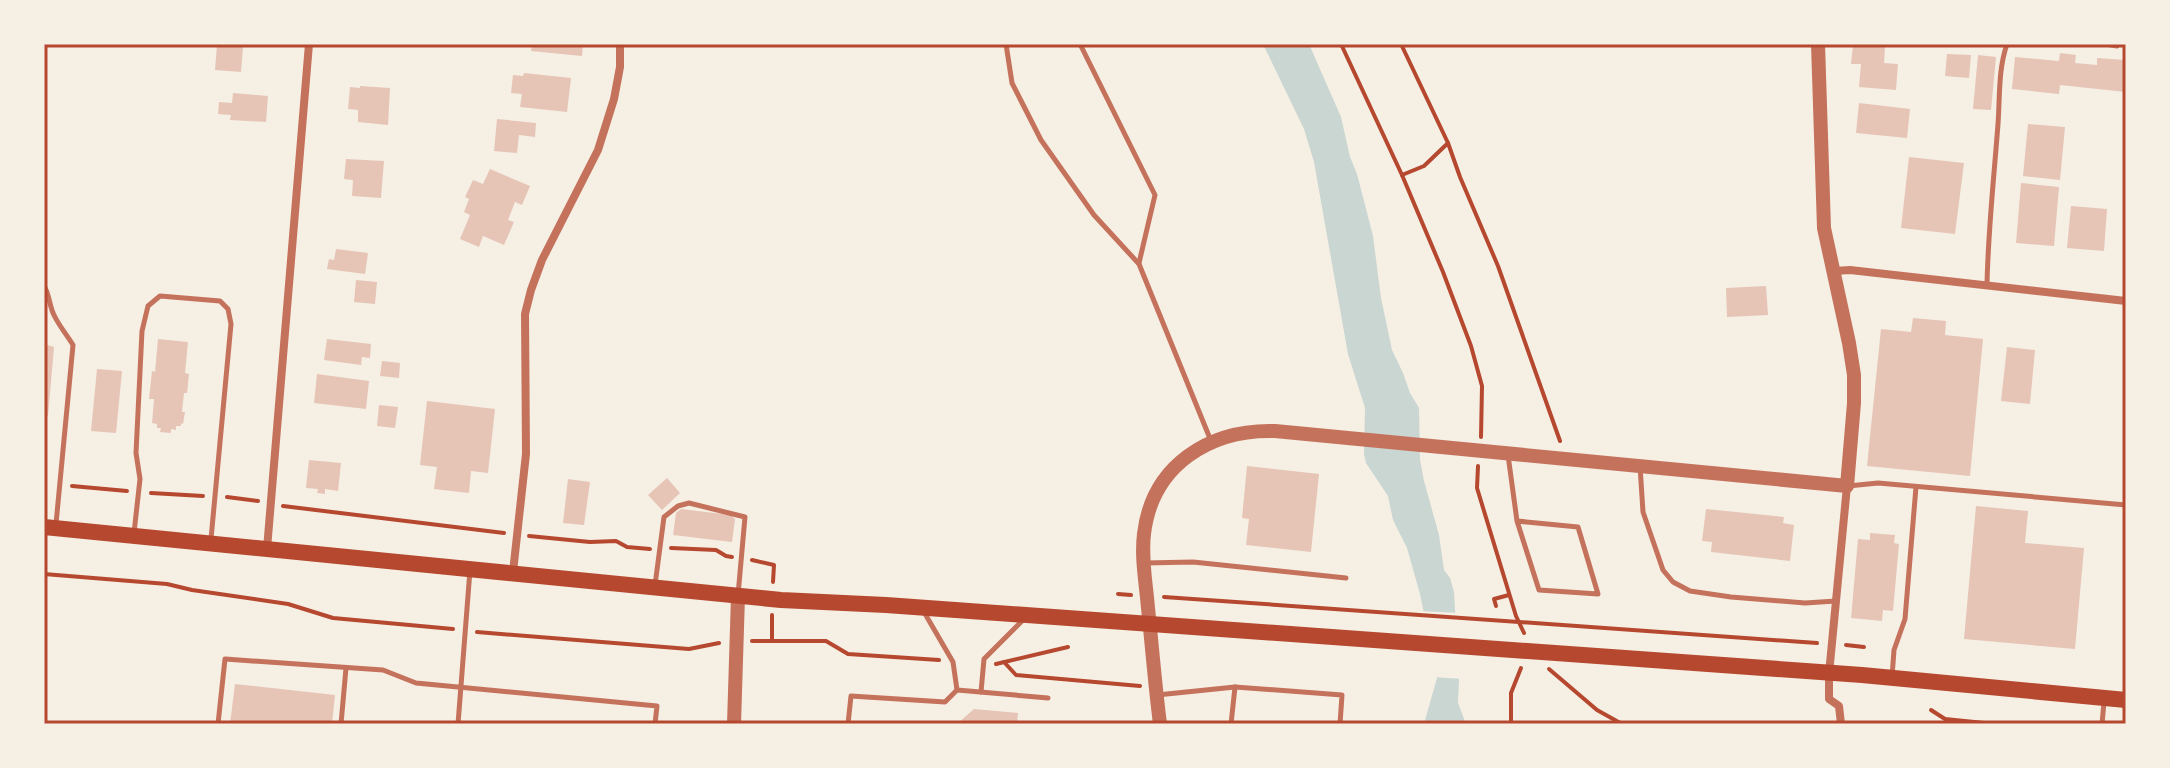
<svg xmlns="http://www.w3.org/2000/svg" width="2170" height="768" font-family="'Sofia Sans Condensed',sans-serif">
  <rect width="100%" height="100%" fill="#f6efe4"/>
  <!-- water -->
  <path fill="#c9d6d2" d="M1263 44H1309L1341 117 1350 157 1357 174 1373 236 1381 298 1392 350 1403 373 1410 393 1419 408 1420 460 1424 481 1439 535 1444 570 1450 578 1454 592 1459 680 1458 703 1466 724H1424L1437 678 1420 594 1407 548 1393 520 1388 496 1366 463 1364 454 1365 408 1348 354 1314 162 1304 129Z"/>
  <!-- pier -->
  <path fill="#f6efe4" d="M1420 611 1459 613 1463 679 1432 677Z"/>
  <!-- building -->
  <g fill="#e6c5b7">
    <path d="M532 44H583L582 56 531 51Z"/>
    <path d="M217 45 243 47 241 72 215 70Z"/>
    <path d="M1853 45 1885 47 1884 63 1898 64 1896 90 1859 87 1861 64H1851Z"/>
    <path d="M2060 53 2076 55 2075 63 2097 65V58L2126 60V92L2060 85 2059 94 2012 89 2015 57 2059 61Z"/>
    <path d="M1947 54 1971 55 1969 78 1945 76Z"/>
    <path d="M1978 55 1996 57 1991 110 1973 109Z"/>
    <path d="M524 73 571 78 567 112 520 107 522 94 511 93 513 75 523 76Z"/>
    <path d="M360 86 390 88 388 125 358 122V110L348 109 350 87 360 88Z"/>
    <path d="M233 93 268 96 266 122 230 120 231 115 218 114 219 102 232 103Z"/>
    <path d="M1859 103 1910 109 1907 138 1856 133Z"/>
    <path d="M497 119 536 123 535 137 519 135 517 153 494 151Z"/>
    <path d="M2028 124 2065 127 2060 180 2023 176Z"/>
    <path d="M1909 157 1964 163 1955 234 1901 228Z"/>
    <path d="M346 159 384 161 381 198 352 196 353 180 344 179Z"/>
    <path d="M490 169 530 186 522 205 515 202 508 220 514 222 504 245 483 236 479 247 460 239 470 215 464 212 469 199 465 197 473 180 483 184Z"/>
    <path d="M2021 183 2059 187 2054 246 2016 243Z"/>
    <path d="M2071 206 2107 209 2104 251 2067 248Z"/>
    <path d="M336 249 368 253 365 274 327 269 329 259 334 260Z"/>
    <path d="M356 280 377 282 375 304 354 302Z"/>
    <path d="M1766 286 1768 315 1727 317 1726 288Z"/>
    <path d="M1913 318 1946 321 1945 335 1983 339 1970 476 1867 466 1881 329 1911 332Z"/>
    <path d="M158 339 188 342 185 373 189 374 187 393H184L182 412H185L183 424 181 423V426H176V430L171 429V433L160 432 161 428H157V424L152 423 154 399H149L152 371 155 372Z"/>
    <path d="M327 339 371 344 370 358 362 357 361 365 324 360Z"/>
    <path d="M44 344 54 347 48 416H44Z"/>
    <path d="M2007 347 2035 350 2030 404 2001 401Z"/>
    <path d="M382 361 400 363 399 378 380 376Z"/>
    <path d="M97 369 122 371 116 433 91 431Z"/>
    <path d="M317 374 369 381 366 409 314 403Z"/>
    <path d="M427 401 495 409 488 473 471 471 469 493 434 489 437 467 420 465Z"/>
    <path d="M379 405 398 407 395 428 377 426Z"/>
    <path d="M309 460 341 463 338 491 325 489V494L317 493 318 489 306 488Z"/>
    <path d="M1247 466 1319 474 1311 552 1246 545 1249 519 1242 518Z"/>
    <path d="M667 478 680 493 662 510 648 495Z"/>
    <path d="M568 479 590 482 584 525 563 523Z"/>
    <path d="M1976 506 2028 511 2025 543 2084 548 2075 649 1964 639Z"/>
    <path d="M681 509 731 515 735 519 732 542 673 535 676 513Z"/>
    <path d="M1706 509 1784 517 1783 523 1794 525 1790 561 1711 552 1712 542 1702 541Z"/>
    <path d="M1870 533 1895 535 1894 543 1899 544 1893 611 1883 610 1882 621 1851 618 1858 539 1870 540Z"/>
    <path d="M235 684 335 695 332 724H230Z"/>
    <path d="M974 709 1018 713 1017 724H957Z"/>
  </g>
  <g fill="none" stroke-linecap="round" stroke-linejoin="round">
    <!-- path -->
    <g stroke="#b5482f" stroke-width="4">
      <path d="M1341 44 1402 175 1443 272 1471 346 1482 386 1481 437"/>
      <path d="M1401 44 1448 143 1460 177 1498 266 1560 441"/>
      <path d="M1402 175 1424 166 1448 143"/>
      <path d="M1478 466 1477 488 1516 616 1524 633"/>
      <path d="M72 486 127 491"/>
      <path d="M151 493 203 496"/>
      <path d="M227 497 258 501"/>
      <path d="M283 506 504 533"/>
      <path d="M529 536 590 542 616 541 627 547 650 549"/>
      <path d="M671 548 716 550 726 556 732 557"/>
      <path d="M752 560 774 565 773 582"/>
      <path d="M44 574 167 584 192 590 288 604 333 618 453 629"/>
      <path d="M1118 594 1131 595"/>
      <path d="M1164 597 1817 643"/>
      <path d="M1496 606 1494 599 1509 595"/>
      <path d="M477 632 689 649 719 643"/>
      <path d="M772 640V615"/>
      <path d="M752 641H826L848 654 939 660"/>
      <path d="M1846 645 1864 647"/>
      <path d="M1004 662 1016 675 1140 686"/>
      <path d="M996 664 1068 647"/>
      <path d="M1549 669 1597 710 1622 724"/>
      <path d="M1931 710 1945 719 1994 724"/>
      <path d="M1511 724V693L1521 668"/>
    </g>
    <!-- service -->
    <g stroke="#c5725c" stroke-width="5">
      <path d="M1006 44 1012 83 1041 140 1094 215 1139 264 1211 441"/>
      <path d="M1080 44 1155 195 1139 263"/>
      <path d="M2106 44 2117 46"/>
      <path d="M1987 285C1988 231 1994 177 1998 124 2000 97 1998 70 2007 44"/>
      <path d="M44 286C50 295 49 307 55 317 60 327 67 335 73 345L56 524"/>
      <path d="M1508 455 1517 521 1539 590 1598 594 1578 527 1517 521"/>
      <path d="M1640 466 1643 512 1663 570 1673 582 1690 591 1731 597 1805 603 1836 601"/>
      <path d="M1848 486 1878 483 2126 505"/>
      <path d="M134 533 140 479 136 453 142 331 148 306 160 296 220 301 228 309 231 324 211 539"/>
      <path d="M1145 563 1193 562 1346 578"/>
      <path d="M655 585 664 517 678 506 689 503 745 517 738 595"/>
      <path d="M1892 677 1894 650 1905 619 1916 487"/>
      <path d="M957 690 1048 698"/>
      <path d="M981 692 984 659 1025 618"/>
      <path d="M1157 695 1235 687 1342 695 1340 724"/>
      <path d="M218 724 225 659 383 670 416 683 657 706 655 724"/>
      <path d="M341 724 346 668"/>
      <path d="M458 724 470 570"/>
      <path d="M848 724 851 696 945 702 957 690 953 662 924 612"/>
      <path d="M1231 724 1235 687"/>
      <path d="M2102 724 2104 702"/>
    </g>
    <!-- minor -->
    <g stroke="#c5725c" stroke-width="8">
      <path d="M1834 271 1850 270 2126 301"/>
      <path d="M267 549 309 44"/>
      <path d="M513 572 526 454 525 314 531 290 542 260 598 150 614 99 620 67V44"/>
      <path d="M1841 724 1839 706 1829 699V674L1847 486"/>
    </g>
    <!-- tertiary -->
    <g stroke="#c5725c" stroke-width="14">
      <path d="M734 724 738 596"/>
      <path d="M1160 724C1155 685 1152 646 1148 608 1146 583 1141 558 1144 534 1152 465 1210 429 1275 431L1847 486 1854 403V375L1849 343 1824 228 1818 44"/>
    </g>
    <!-- primary -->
    <path stroke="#b5482f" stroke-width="16" d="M44 527 781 600 886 605 1862 675 2126 700"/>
  </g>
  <!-- border -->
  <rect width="2170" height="768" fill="none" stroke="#f6efe4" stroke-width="92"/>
  <rect x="46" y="46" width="2078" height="676" fill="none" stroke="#b5482f" stroke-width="3"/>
</svg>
